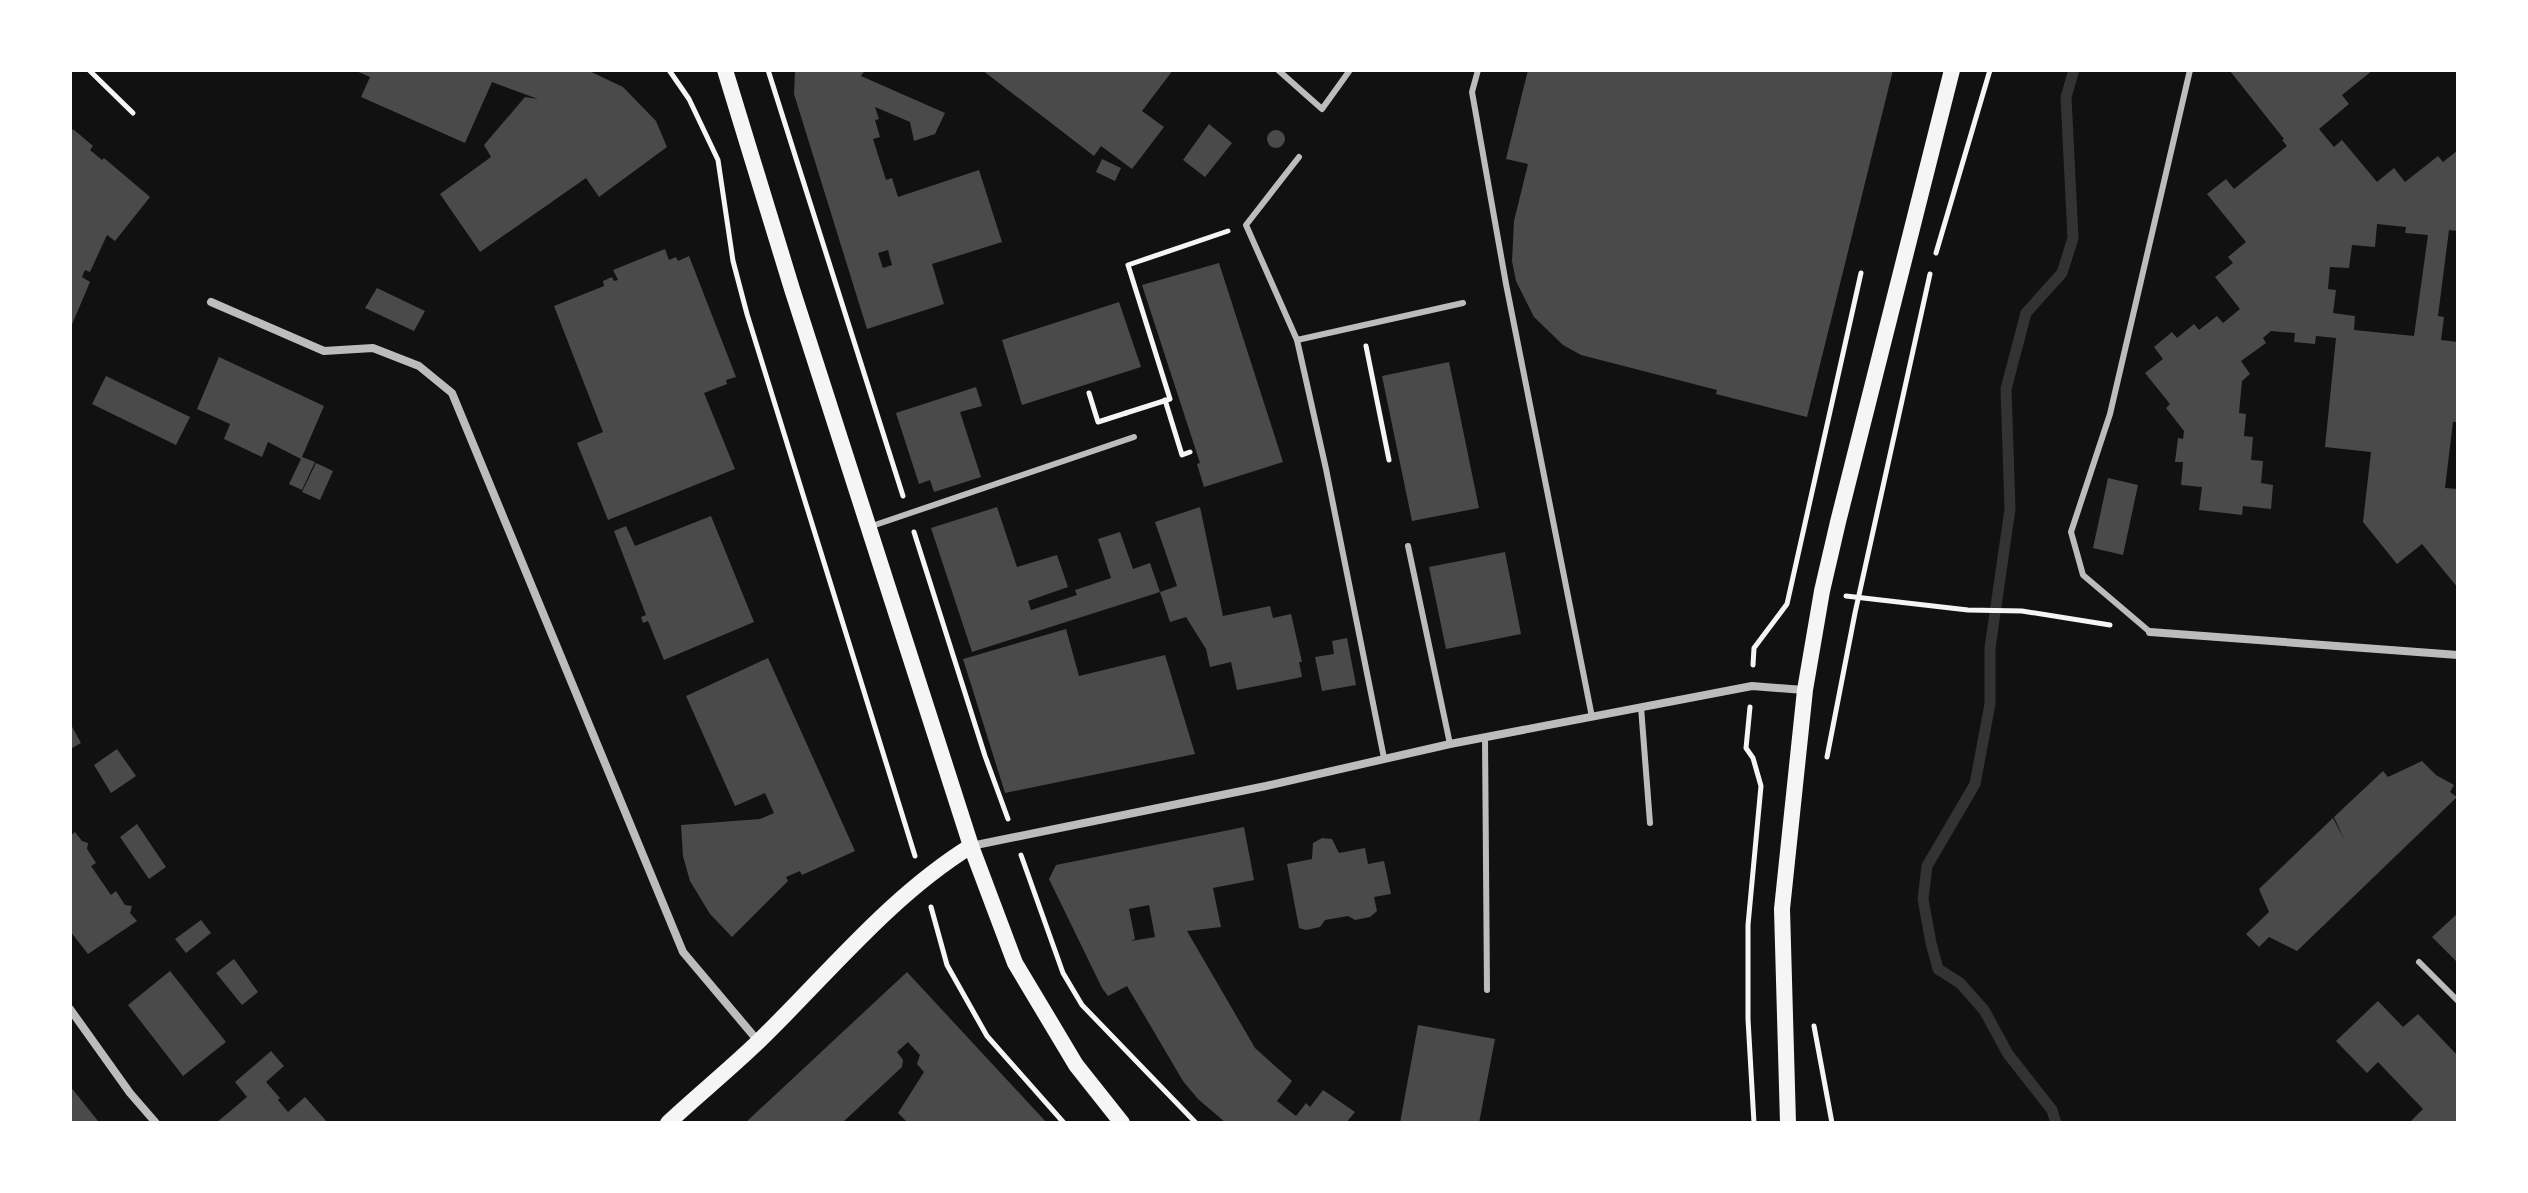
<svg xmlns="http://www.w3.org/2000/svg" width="2528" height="1193" font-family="Cabin,sans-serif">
  <rect width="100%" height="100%" fill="#111"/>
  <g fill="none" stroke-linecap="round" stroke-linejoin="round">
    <!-- stream -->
    <path stroke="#333" stroke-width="11" d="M2056 1123 2052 1110 2008 1054 1984 1010 1960 983 1938 969 1931 943 1923 899 1927 866 1975 784 1990 704V648L2010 509 2006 389 2026 313 2062 273 2073 238 2066 97 2074 70"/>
  </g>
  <!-- building -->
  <g fill="#4a4a4a" fill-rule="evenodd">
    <path d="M354 70H587L623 87 656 121 667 147 599 197 586 178 480 252 440 194 491 157 484 145 525 97 538 99 492 82 465 143 361 97 370 77Z"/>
    <path d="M795 70H865L861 76 945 113 935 134 914 141 910 122 875 107 879 119 875 120 880 137 873 139 886 180 892 178 898 197 979 170 1002 242 932 264 944 304 867 329 794 94ZM888 250 892 265 883 268 878 253Z"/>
    <path d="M982 70H1173L1142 111 1164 127 1132 169 1101 146 1094 156Z"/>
    <path d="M1528 70H1893L1807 417 1716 394 1717 390 1581 355 1563 345 1534 317 1516 281 1512 261 1514 221 1528 164 1506 159Z"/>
    <path d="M2231 70H2373L2342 95 2349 104 2319 129 2334 147 2342 140 2377 182 2394 168 2405 182 2438 156 2443 162 2458 150V231L2449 230 2438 316 2444 317 2441 340 2458 342V422H2453L2445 488 2458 489V588L2422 544 2397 564 2363 522 2371 452 2325 447 2336 338 2316 336 2315 344 2294 342 2295 333 2271 331 2263 338 2266 343 2241 361 2250 374 2242 381 2239 413 2246 414 2244 436 2253 437 2251 460 2263 461 2261 483 2273 485 2271 509 2243 506 2242 515 2199 510 2202 487 2181 485 2183 462H2175L2178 438 2183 439 2184 431 2166 408 2170 404 2145 373 2163 359 2154 347 2172 332 2177 338 2194 324 2199 330 2217 316 2223 323 2240 309 2215 277 2233 263 2228 257 2246 242 2207 194 2226 179 2234 189 2287 146 2282 140 2284 139 2230 71ZM2377 224 2406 227 2405 233 2428 235 2414 336 2354 330 2355 316 2333 313 2336 290 2328 289 2330 267 2349 268 2352 245 2375 247Z"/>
    <path d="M1209 124 1232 143 1205 177 1183 160Z"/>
    <path d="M73 129 93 146 90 150 102 160 104 158 150 197 115 241 107 235 90 272 85 270 82 277 90 282 70 329V133Z"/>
    <circle cx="1276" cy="139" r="9"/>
    <path d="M1102 159 1121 168 1115 181 1096 172Z"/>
    <path d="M665 249 669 260 676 257 678 261 689 256 736 377 726 380 727 384 704 393 735 469 608 520 577 443 603 432 554 306 604 286 603 281 612 277 614 281 618 280 613 270Z"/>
    <path d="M1219 263 1283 462 1204 487 1197 464 1200 463 1142 285Z"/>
    <path d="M377 288 425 311 414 331 365 308Z"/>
    <path d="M1119 302 1141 367 1022 405 1002 340Z"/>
    <path d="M219 357 324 406 302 457 315 462 302 490 289 484 301 459 268 442 262 457 224 439 230 424 197 409Z"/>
    <path d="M1449 362 1479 508 1412 521 1382 376Z"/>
    <path d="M106 376 190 417 176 445 92 404Z"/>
    <path d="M976 387 982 406 960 412 981 477 934 492 930 480 919 484 896 413Z"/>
    <path d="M316 463 333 471 320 500 302 492Z"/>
    <path d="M2108 478 2138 485 2123 555 2093 548Z"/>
    <path d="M997 507 1017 567 1057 555 1068 587 1028 601 1031 610 1077 595 1075 590 1111 578 1098 539 1120 532 1133 569 1150 563 1160 592 972 652 931 528Z"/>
    <path d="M1200 507 1223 616 1270 606 1273 618 1291 614 1302 662H1299L1302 677 1237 690 1231 662 1210 667 1206 649 1186 617 1170 622 1160 592 1177 586 1155 522Z"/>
    <path d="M711 516 754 622 664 660 648 621 643 623 641 617 646 615 614 531 626 526 635 546Z"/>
    <path d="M1505 552 1521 634 1446 649 1429 567Z"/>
    <path d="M1066 629 1079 676 1165 655 1195 754 1005 793 963 659Z"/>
    <path d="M1347 638 1356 685 1322 691 1315 657 1334 654 1332 641Z"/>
    <path d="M768 658 855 851 802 875 800 871 786 877 788 881 732 937 710 914 690 881 683 856 681 825 760 819 774 813 765 793 735 806 686 696Z"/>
    <path d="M70 723 81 743 70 749Z"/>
    <path d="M117 749 136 776 111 793 94 765Z"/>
    <path d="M2422 761 2436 775 2454 785 2450 792 2457 797 2297 951 2269 937 2259 947 2246 934 2269 912 2259 889 2333 818 2345 841 2334 817 2383 771 2388 777Z"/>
    <path d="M137 824 166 867 149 879 120 837Z"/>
    <path d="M1244 827 1254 880 1213 888 1221 927 1187 931 1255 1048 1292 1081 1277 1101 1296 1116 1306 1103 1310 1107 1323 1090 1355 1112 1346 1123H1226L1198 1099 1183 1081 1127 986 1108 996 1102 988 1049 879 1056 865ZM1149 905 1155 937 1131 941 1135 939 1129 909Z"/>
    <path d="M75 832 82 841 88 843 87 849 96 863 91 866 111 895 116 891 125 905 132 906 130 913 137 921 88 954 70 931V836Z"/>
    <path d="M1322 838 1332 839 1339 853 1365 848 1368 864 1384 861 1391 894 1374 897 1377 911 1370 917 1355 920 1348 916 1325 920 1320 927 1306 930 1299 928 1287 864 1312 859 1313 843Z"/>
    <path d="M2458 913V963L2432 937Z"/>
    <path d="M201 920 211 933 186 953 175 939Z"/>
    <path d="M234 959 258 992 242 1005 216 973Z"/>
    <path d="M170 971 226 1042 183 1076 128 1005Z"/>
    <path d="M907 972 1047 1123H904L906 1121 898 1113 924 1072 917 1064 920 1055 908 1042 897 1052 903 1060 902 1067 842 1123H745Z"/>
    <path d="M2378 1001 2403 1027 2418 1014 2458 1056V1123H2409L2423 1109 2378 1062 2367 1073 2336 1041Z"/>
    <path d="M1418 1025 1495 1039 1479 1123H1400Z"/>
    <path d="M271 1051 284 1066 266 1082 280 1098 278 1100 288 1112 305 1097 328 1123H216L247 1097 235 1082Z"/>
    <path d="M70 1086 98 1121 97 1123H70Z"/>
  </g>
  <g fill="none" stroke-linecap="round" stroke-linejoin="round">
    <!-- path -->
    <g stroke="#f5f5f5" stroke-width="5">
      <path d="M89 70 133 113"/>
      <path d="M669 70 689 99 718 160 733 261 747 314 915 856"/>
      <path d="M768 70 903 496"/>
      <path d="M1936 253 1990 70"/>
      <path d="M1366 346 1389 460"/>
      <path d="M1089 393 1098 422 1126 413"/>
      <path d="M1165 400 1182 455 1190 452"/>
      <path d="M1126 413 1170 399 1128 265 1228 231"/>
      <path d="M914 532 985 756 1008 819"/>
      <path d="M1846 596 1968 610 2022 611 2110 625"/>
      <path d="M1753 665 1754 648 1787 604 1861 273"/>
      <path d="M1750 707 1746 748 1753 758 1761 786 1748 925V1019L1754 1123"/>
      <path d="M1827 757 1855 613 1930 274"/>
      <path d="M1021 855 1063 973 1082 1005 1196 1123"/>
      <path d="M931 907 947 965 987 1036 1064 1123"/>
      <path d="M1814 1026 1832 1123"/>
    </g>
    <!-- service -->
    <g stroke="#bcbcbc" stroke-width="6">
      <path d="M1278 70 1322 109 1350 70"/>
      <path d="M1478 70 1472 92 1506 284 1592 717"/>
      <path d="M1299 157 1246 225 1297 340 1326 469 1384 758"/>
      <path d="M1297 340 1463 303"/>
      <path d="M872 526 1134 437"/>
      <path d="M1408 546 1450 744"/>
      <path d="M2150 632 2083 575 2071 532 2110 414 2190 70"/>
      <path d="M1641 707 1650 823"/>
      <path d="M1485 737 1487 990"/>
      <path d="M2419 962 2458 1001"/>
    </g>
    <!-- minor -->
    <g stroke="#bcbcbc" stroke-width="8">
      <path d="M211 302 324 351 373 348 419 366 452 393 683 952 758 1041"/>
      <path d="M2150 632 2458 655"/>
      <path d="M971 846 1266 786 1450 744 1752 686 1804 690"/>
      <path d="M70 1009 130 1093 156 1123"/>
    </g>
    <!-- secondary -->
    <g stroke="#f5f5f5" stroke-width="16">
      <path d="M725 70 792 289 971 846 1015 963 1076 1065 1122 1123"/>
      <path d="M668 1123C698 1095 730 1069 759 1041 828 974 889 897 971 846"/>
      <path d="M1788 1123 1782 909 1805 690 1822 591 1838 522 1952 70"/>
    </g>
  </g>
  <!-- border -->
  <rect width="2528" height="1193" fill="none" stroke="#ffffff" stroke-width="144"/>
</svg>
